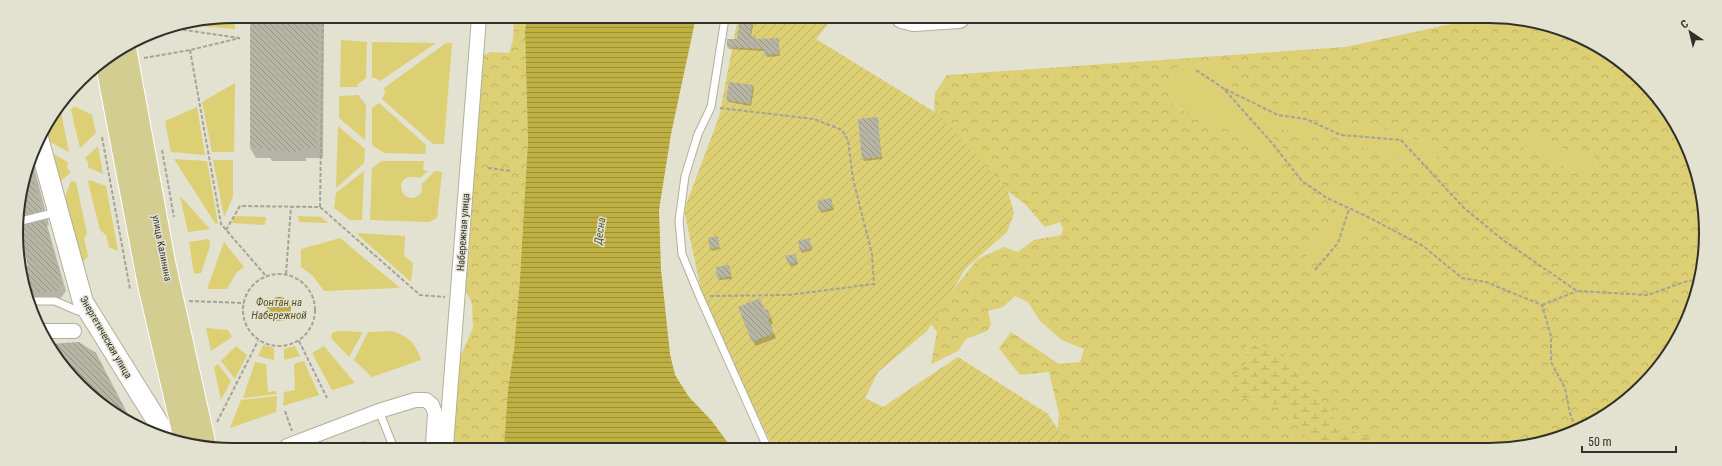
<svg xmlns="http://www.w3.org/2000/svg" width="1722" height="466" font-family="'Roboto Condensed',sans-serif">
  <defs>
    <pattern id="forest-crowns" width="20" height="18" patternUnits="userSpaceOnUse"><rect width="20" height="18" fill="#dccf74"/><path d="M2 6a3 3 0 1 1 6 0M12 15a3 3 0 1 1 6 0" fill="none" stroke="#bdb265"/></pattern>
    <pattern id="wetland-marsh" width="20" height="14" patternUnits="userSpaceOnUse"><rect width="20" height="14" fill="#dccf74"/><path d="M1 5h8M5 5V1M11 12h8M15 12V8" fill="none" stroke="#bdb265"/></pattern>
    <pattern id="garden-furrows" width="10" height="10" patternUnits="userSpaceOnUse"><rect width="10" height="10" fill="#dccf74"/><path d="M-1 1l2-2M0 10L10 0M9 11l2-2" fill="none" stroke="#bdb265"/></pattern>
    <pattern id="water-rules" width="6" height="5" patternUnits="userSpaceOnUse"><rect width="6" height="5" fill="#bfb043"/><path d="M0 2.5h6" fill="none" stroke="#9c9038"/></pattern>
    <pattern id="building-back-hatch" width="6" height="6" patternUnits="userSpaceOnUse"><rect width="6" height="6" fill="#b7b5a4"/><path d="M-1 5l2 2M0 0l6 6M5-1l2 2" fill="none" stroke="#959486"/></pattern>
  </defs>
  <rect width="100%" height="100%" fill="#e3e1d0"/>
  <!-- green -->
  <g fill="#dccf74">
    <path d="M233 16H234L235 29 187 25Z"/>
    <path d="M341 40 367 42 366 78 358 84 357 87H340Z"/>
    <path d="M372 42 436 43 380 81 376 78H372Z"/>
    <path d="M446 43H452L444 144H433L382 99 385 93 384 88Z"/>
    <path d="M1221 60 1333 129 1364 123 1447 149 1433 160 1394 158 1329 135 1271 137 1286 150 1283 160 1273 161 1234 130 1215 127 1179 108 1172 102V72L1178 67Z"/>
    <path d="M235 83 234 152H212L202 102Z"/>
    <path d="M358 95 366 105 365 140 339 118V96Z"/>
    <path d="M379 103 426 145 425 154 384 153 372 145V108Z"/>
    <path d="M74 106 92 115 96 133 80 148 71 110Z"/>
    <path d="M197 107 205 155 171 152 165 121Z"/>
    <path d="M58 111 61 112 69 152 50 142 46 129Z"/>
    <path d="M338 126 365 149 364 163 336 188Z"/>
    <path d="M1533 131 1567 151 1591 154 1596 159 1593 173 1579 175 1543 154 1523 149 1522 141Z"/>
    <path d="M98 146 103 174 88 167V162L85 158Z"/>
    <path d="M53 154 68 162 67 168 71 172 60 182Z"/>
    <path d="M174 159 207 161 218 224 215 223Z"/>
    <path d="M233 160V197L224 217 213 160Z"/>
    <path d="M382 161H424L423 170 428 171 420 178C392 170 399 204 416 197 422 195 422 190 422 184L435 171 442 172 437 218 429 222 370 220 372 168Z"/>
    <path d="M364 171 362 220H350L334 208 336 193Z"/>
    <path d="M90 180 106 186 118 251 109 247 106 235 100 230 88 182Z"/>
    <path d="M71 181 76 182 87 234 84 238 88 256 82 263 65 197Z"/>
    <path d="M1337 186H1354V206L1372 215 1370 225 1315 262 1306 257 1311 248 1340 219 1328 193Z"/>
    <path d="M180 196 210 229 188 232Z"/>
    <path d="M237 216 266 217 265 225 232 223 234 218Z"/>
    <path d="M298 216 321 217 328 223 299 222Z"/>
    <path d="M358 233 405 236 404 256 413 263 411 282 358 235Z"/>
    <path d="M340 238 400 288 324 291 313 276 301 267V249Z"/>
    <path d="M209 239 210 246 201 273 194 274 189 242Z"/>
    <path d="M224 242 244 267 236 273 227 289H207Z"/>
    <path d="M206 328 228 330 232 337 211 351Z"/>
    <path d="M338 331 363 332 349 357 331 338 332 333Z"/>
    <path d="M391 331C408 335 416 344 421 360L372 377 354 360 368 332Z"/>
    <path d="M263 345 274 348V360L258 356Z"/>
    <path d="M236 346 247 355 235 379 221 361Z"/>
    <path d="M295 346 300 356 284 360V349Z"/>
    <path d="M324 346 355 383 332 390 312 353Z"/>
    <path d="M304 361 319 395 283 406 284 392 295 390 294 364Z"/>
    <path d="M255 362 266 364 268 392 276 391 277 394 243 398Z"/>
    <path d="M218 364 231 381 221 400 214 367Z"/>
    <path d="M277 396 276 412 230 428 241 400Z"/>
  </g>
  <!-- forest -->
  <g fill="url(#forest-crowns)" fill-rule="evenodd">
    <path d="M514 17H527L525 31 528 141 520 278 514 350 508 389 504 446H452L458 362 473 328 472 304 463 284 483 55 491 52 509 53 513 40Z"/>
    <path d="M1470 20H1531L1609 52 1669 112 1702 190V275L1684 329 1642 387 1585 428 1517 448H1382L1378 442 1339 425 1282 352 1247 343 1246 366 1239 397 1285 406 1313 448 1059 447 1056 443 1059 414 1049 372 1020 375 999 348 1011 332 1059 364 1080 362 1084 349 1062 340 1040 321 1028 302 1015 296 1003 307 988 311 991 325 987 331 966 339 958 351 931 364 937 332 925 316 948 296 978 259 1004 247 1018 252 1034 240 1061 235 1063 229 1060 222 1045 227 1025 204 954 151 938 129 934 107 935 93 947 75 1345 47ZM1221 60 1233 87 1333 129 1364 123 1447 149 1433 160 1394 158 1329 135 1276 129 1271 137 1286 151 1283 160 1273 161 1234 130 1215 127 1179 108 1172 102V72L1178 67ZM1533 131 1567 151 1591 154 1596 159 1593 173 1579 175 1543 154 1523 149 1522 142ZM1337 186H1354V206L1372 215 1370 225 1315 262 1306 257 1311 248 1340 219 1328 193Z"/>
  </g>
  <!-- wetland -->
  <path fill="url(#wetland-marsh)" d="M1247 343 1282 352 1339 425 1378 442 1382 448H1313L1285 406 1239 397 1230 379 1246 366Z"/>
  <!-- garden -->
  <path fill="url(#garden-furrows)" d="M738 18H833L816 39 938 114 1007 188 1014 213 1007 232 966 268 927 331 878 372 865 398 883 407 958 357 1048 414 1069 447H773L704 304 684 210 719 117Z"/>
  <!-- water -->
  <g fill="url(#water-rules)">
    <path d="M527 17H696L671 134 659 210 661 269 670 354 675 375 689 397 711 420 731 447 504 446 508 389 514 350 520 278 528 141 525 31Z"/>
    <circle cx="279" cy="309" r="12"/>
  </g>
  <!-- shadow -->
  <g fill="#0003">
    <path d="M251 16H324L323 158H306V161H272L270 158H256L250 148Z"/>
    <path d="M741 18H754L751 37H755L756 39H778L780 56 767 57 765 51 729 49 728 46 738 40Z"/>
    <path d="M752 86 754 88 751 106 729 102 727 100Z"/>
    <path d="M877 119 882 159 864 161 863 159Z"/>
    <path d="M32 159 49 225H47L66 291 60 299H33L29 301 23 289 21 267H29L21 230 16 219Z"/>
    <path d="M831 199 834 210 821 213 820 210Z"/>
    <path d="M717 238 720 249 712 251 710 248Z"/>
    <path d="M810 242 812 250 802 253 801 251Z"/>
    <path d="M786 256 795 257 798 264 791 267Z"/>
    <path d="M729 266 732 279 719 280 718 278Z"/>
    <path d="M760 300 765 311 767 310 770 315 773 324 770 325 776 338 756 346 753 341Z"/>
    <path d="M365 441 368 446H351Z"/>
  </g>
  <!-- building -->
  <g fill="url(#building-back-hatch)">
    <path d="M250 16H319L317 148H301V152L265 151V148H250Z"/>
    <path d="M740 18H753L750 36H755V39L779 38V54L764 55V49L727 47V39H737Z"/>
    <path d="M729 82 753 85 750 104 726 100Z"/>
    <path d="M878 117 881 157 862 159 858 119Z"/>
    <path d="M30 167 42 211 17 217V216Z"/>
    <path d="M831 198 833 208 819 211 817 201Z"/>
    <path d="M45 220 62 283 56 292H25L21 266H28L19 227Z"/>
    <path d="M718 236 719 247 710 249 708 238Z"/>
    <path d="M809 238 812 248 800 251 798 241Z"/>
    <path d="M795 254 798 262 789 265 785 256Z"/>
    <path d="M729 265 731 276 717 279 716 267Z"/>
    <path d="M760 298 764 310 767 309 771 319 768 320 774 333 752 342 738 307Z"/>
    <path d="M79 342 96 353 133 424 124 421 61 365 50 344Z"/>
  </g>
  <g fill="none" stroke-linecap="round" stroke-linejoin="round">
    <!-- lane casing -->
    <g stroke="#b1af9e" stroke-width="9">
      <g id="lane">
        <path d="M725 18 711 107 698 134 685 176 679 221 682 254 699 295 767 447"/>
        <path d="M17 222 57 212"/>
        <path d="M29 301H55L78 311 84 309"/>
        <path d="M379 411 393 446"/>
      </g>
    </g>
    <!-- street casing -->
    <g stroke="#b1af9e" stroke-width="16">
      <g id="street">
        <path d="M44 331H74"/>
        <path d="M287 446 379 411 415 400H426L432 405 435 413 433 446"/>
        <path d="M446 446 479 17"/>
      </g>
    </g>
    <!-- secondary casing -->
    <g stroke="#b1af9e" stroke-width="22">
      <g id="secondary">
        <path d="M902 18 914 21 959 18"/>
        <path d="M38 138 83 302 167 437"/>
      </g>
    </g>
    <!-- primary casing -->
    <g stroke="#fff" stroke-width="24">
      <g id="primary">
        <path d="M125 48 164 262 205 446"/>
        <path d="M106 60 149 285 186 444"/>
      </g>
    </g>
    <!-- path -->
    <g stroke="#a4a396" stroke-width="2" stroke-dasharray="4 2" stroke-linecap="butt">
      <path d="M171 28 239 38"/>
      <path d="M190 50 221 224 266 276"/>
      <path d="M144 58 190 50 240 38"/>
      <path d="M1196 70 1223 88 1272 143 1302 181 1327 198 1366 216 1423 246 1462 278 1486 282 1542 305 1551 336V362L1565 388 1570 413 1576 430"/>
      <path d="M1225 89 1278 115 1306 119 1341 135 1401 140 1464 208 1503 240 1577 291 1648 295 1684 282 1701 279"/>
      <path d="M102 137 130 289"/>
      <path d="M162 150 174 217"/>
      <path d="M488 168 512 171"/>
      <path d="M320 207 323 16"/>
      <path d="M226 230 240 206 320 207 420 295 445 297"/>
      <path d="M1315 270 1338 243 1349 209"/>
      <circle cx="279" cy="310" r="36"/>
      <path d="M286 274 291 207"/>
      <path d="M710 296 788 295 874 284 872 254 853 179 848 140 842 130 814 119 720 108"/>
      <path d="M189 301 244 303"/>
      <path d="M1542 305 1577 291"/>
      <path d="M299 341 327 398"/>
      <path d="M285 411 292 431"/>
      <path d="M217 422 258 341"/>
    </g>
    <!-- lane -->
    <use href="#lane" stroke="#fff" stroke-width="7"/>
    <!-- street -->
    <use href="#street" stroke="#fff" stroke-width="14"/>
    <!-- secondary -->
    <use href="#secondary" stroke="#fff" stroke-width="20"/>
    <!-- primary -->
    <use href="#primary" stroke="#d4cd92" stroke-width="22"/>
  </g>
  <g text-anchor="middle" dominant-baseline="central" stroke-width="3" stroke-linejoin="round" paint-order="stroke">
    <!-- street labels -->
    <g font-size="10" fill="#31312a" stroke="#e3e1d0">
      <text transform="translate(463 232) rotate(-86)">Набережная улица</text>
      <text transform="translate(162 248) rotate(79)">улица Калинина</text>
      <text transform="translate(106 337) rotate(60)">Энергетическая улица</text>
    </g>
    <!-- water labels -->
    <g font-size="11" font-style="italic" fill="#5a5428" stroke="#e3e1d0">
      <text transform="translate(600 231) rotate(-82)">Десна</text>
      <text x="279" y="302">Фонтан на<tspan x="279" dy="13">Набережной</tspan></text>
    </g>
  </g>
  <!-- crop -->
  <path d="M0 0H1722V466H0ZM233 23H1489A210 210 0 0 1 1699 233V233A210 210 0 0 1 1489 443H233A210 210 0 0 1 23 233V233A210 210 0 0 1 233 23Z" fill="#e3e1d0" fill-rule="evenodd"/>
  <path fill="none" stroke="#31312a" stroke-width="2" d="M233 23H1489A210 210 0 0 1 1699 233V233A210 210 0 0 1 1489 443H233A210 210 0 0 1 23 233V233A210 210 0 0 1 233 23Z"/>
  <!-- north arrow -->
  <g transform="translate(1690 32) rotate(325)" stroke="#e3e1d0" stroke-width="3" paint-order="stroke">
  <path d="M0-3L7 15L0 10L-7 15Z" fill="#31312a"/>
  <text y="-6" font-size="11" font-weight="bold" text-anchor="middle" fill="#31312a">С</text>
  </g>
  <!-- scale -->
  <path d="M1582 446v6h94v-6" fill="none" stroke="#31312a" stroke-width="2"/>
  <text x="1588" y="446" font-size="12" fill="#31312a" stroke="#e3e1d0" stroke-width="3" paint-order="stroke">50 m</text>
</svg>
